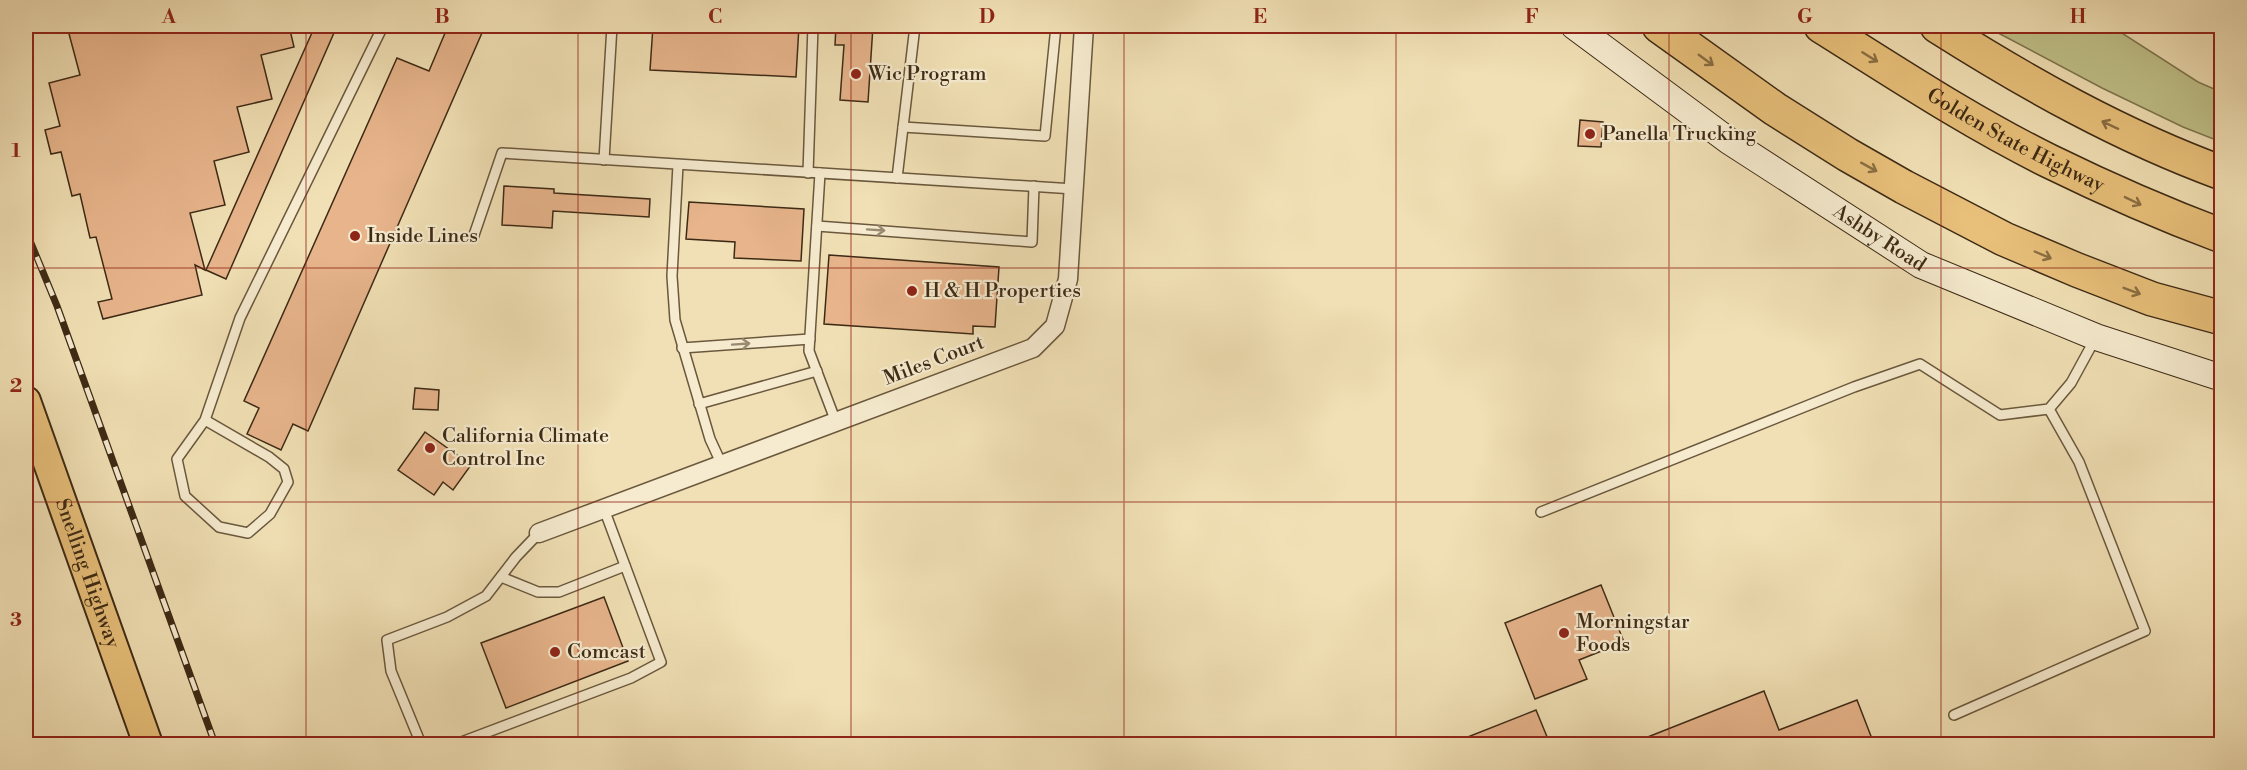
<svg xmlns="http://www.w3.org/2000/svg" width="2247" height="770" font-family="'Libre Bodoni',serif">
  <rect width="100%" height="100%" fill="#f1e0b5"/>
  <filter id="stains"><feTurbulence type="fractalNoise" baseFrequency=".00333" numOctaves="4"/><feColorMatrix values="0 0 0 0 .2 0 0 0 0 .09 0 0 0 0 .02 0 0 0 .5 -.17"/></filter>
  <radialGradient id="worn" r=".72"><stop offset=".6" stop-color="#630" stop-opacity="0"/><stop offset="1" stop-color="#630" stop-opacity=".3"/></radialGradient>
  <!-- grass -->
  <path fill="#c0c189" stroke="#7e764f" stroke-width="1.5" d="M1985 26H2111L2198 82 2221 92V142L2183 127 2102 88Z"/>
  <!-- building -->
  <g fill="#e7b48b" stroke="#3d2a15" stroke-width="1.5">
    <path d="M86 26H254V32L279 26H289L294 47 261 55 272 99 237 107 249 152 214 161 225 205 190 213 205 270 195 265 202 295 103 319 98 302 112 299 96 237 90 238 80 194 72 196 61 152 51 154 45 130 60 126 49 83 80 75 68 30Z"/>
    <path d="M315 26H337L226 279 206 270Z"/>
    <path d="M448 26H485L308 431 293 424 281 450 247 434 259 408 244 401 397 58 429 71Z"/>
    <path d="M653 26H799L796 77 650 70Z"/>
    <path d="M836 26H873L868 102 840 100 844 45H835Z"/>
    <path d="M1580 120 1603 122 1601 147 1578 146Z"/>
    <path d="M504 186 554 189V193L650 199 649 217 553 211 552 228 502 225Z"/>
    <path d="M689 202 804 209 801 261 734 258 735 242 686 239Z"/>
    <path d="M829 255 999 267 995 327 973 326V334L824 324Z"/>
    <path d="M415 388 439 390 438 410 413 409Z"/>
    <path d="M425 432 471 465 453 490 443 482 434 495 398 470Z"/>
    <path d="M1601 585 1624 642 1579 660 1587 679 1535 699 1505 623Z"/>
    <path d="M604 597 628 661 506 708 481 643Z"/>
    <path d="M1764 691 1779 730 1857 700 1874 744H1630Z"/>
    <path d="M1536 710 1550 744H1450Z"/>
  </g>
  <g fill="none" stroke-linecap="round" stroke-linejoin="round">
    <!-- lane casing -->
    <g stroke="#6a583d" stroke-width="12">
      <g id="lane">
        <path d="M903 127 1045 136 1056 26"/>
        <path d="M604 160 612 26"/>
        <path d="M678 165 672 276 675 320 710 439 722 465"/>
        <path d="M808 173 813 26"/>
        <path d="M820 173 809 351 836 422"/>
        <path d="M897 178 915 26"/>
        <path d="M817 226 1032 242 1034 186"/>
        <path d="M473 238 502 153 1074 189"/>
        <path d="M682 348 810 339"/>
        <path d="M699 404 817 371"/>
        <path d="M205 420 269 457 284 469 288 482 270 514 248 533 219 527 185 496 177 459 205 420 240 318 383 26"/>
        <path d="M1541 512 1854 387 1920 364 2000 415 2049 409 2071 383 2095 339"/>
        <path d="M501 577 538 592H559L625 566"/>
        <path d="M1954 715 2145 631 2079 462 2049 409"/>
        <path d="M421 744 391 671 387 640 447 617 486 596 516 557 539 533"/>
        <path d="M456 744 631 678 661 662 604 509"/>
      </g>
    </g>
    <!-- street casing -->
    <g stroke="#6a583d" stroke-width="21">
      <path id="street" d="M539 533 1033 348 1055 326 1068 279 1084 26"/>
    </g>
    <!-- secondary casing -->
    <g stroke="#3d2a15" stroke-width="28">
      <g id="secondary">
        <path id="s1" d="M1574 26 1729 141 1921 265 2096 337 2222 378"/>
      </g>
    </g>
    <!-- primary casing -->
    <g stroke="#3d2a15" stroke-width="32">
      <g id="primary">
        <path id="s2" d="M26 401 148 744"/>
      </g>
    </g>
    <!-- highway casing -->
    <g stroke="#3d2a15" stroke-width="36">
      <g id="highway">
        <path d="M1659 26 1775 109 1848 155 1904 187 2004 239 2077 270 2152 299 2222 318"/>
        <path id="s3" d="M1821 26C1896 73 1970 122 2049 161 2106 189 2163 214 2222 236"/>
        <path d="M1937 26C2027 83 2121 136 2222 173"/>
      </g>
    </g>
    <!-- lane -->
    <use href="#lane" stroke="#f6ebcf" stroke-width="9"/>
    <!-- street -->
    <use href="#street" stroke="#f6ebcf" stroke-width="18"/>
    <!-- secondary -->
    <use href="#secondary" stroke="#f6ebcf" stroke-width="26"/>
    <!-- primary -->
    <use href="#primary" stroke="#e8c07a" stroke-width="28"/>
    <!-- highway -->
    <use href="#highway" stroke="#e8c07a" stroke-width="33"/>
    <!-- rail casing -->
    <g stroke="#3d2a15" stroke-width="7">
      <path id="rail" d="M26 231 57 306 215 744"/>
    </g>
    <!-- rail -->
    <use href="#rail" stroke="#f6ebcf" stroke-width="4.5" stroke-dasharray="14" stroke-linecap="butt"/>
  </g>
  <!-- one-way arrows -->
  <defs><path id="oneway-shaft" d="M-6 0H5M1.5-3L5.5 0L1.5 3" fill="none" stroke-width="1.6" stroke-linecap="round" stroke-linejoin="round" transform="scale(1.5)"/></defs>
  <g stroke="#8a6e42">
    <use href="#oneway-shaft" transform="translate(1870 57) rotate(32)"/>
    <use href="#oneway-shaft" transform="translate(1706 60) rotate(36)"/>
    <use href="#oneway-shaft" transform="translate(2110 125) rotate(-155)"/>
    <use href="#oneway-shaft" transform="translate(1869 167) rotate(29)"/>
    <use href="#oneway-shaft" transform="translate(2133 201) rotate(26)"/>
    <use href="#oneway-shaft" transform="translate(2043 255) rotate(23)"/>
    <use href="#oneway-shaft" transform="translate(2132 291) rotate(21)"/>
  </g>
  <g stroke="#9a8a72">
    <use href="#oneway-shaft" transform="translate(876 230) rotate(4)"/>
    <use href="#oneway-shaft" transform="translate(741 344) rotate(-4)"/>
  </g>
  <!-- grid -->
  <path fill="none" stroke="#8f2418" stroke-width="1.5" stroke-opacity="0.55" d="M306 26V744M578 26V744M851 26V744M1124 26V744M1396 26V744M1669 26V744M1941 26V744M26 268H2222M26 502H2222"/>
  <!-- markers -->
  <g fill="#8f2418" stroke="#f6ebcf" stroke-width="2">
    <circle cx="856" cy="74" r="6"/>
    <circle cx="1590" cy="134" r="6"/>
    <circle cx="355" cy="236" r="6"/>
    <circle cx="912" cy="291" r="6"/>
    <circle cx="430" cy="448" r="6"/>
    <circle cx="1564" cy="633" r="6"/>
    <circle cx="555" cy="652" r="6"/>
  </g>
  <g text-anchor="middle" dominant-baseline="central" stroke-width="4.5" stroke-linejoin="round" paint-order="stroke">
    <!-- poi labels -->
    <g font-size="20" fill="#3d2a15" stroke="#f6ebcf" text-anchor="start">
      <text x="868" y="74">Wic Program</text>
      <text x="1602" y="134">Panella Trucking</text>
      <text x="367" y="236">Inside Lines</text>
      <text x="924" y="291">H &amp; H Properties</text>
      <text x="442" y="436">California Climate<tspan x="442" dy="23">Control Inc</tspan></text>
      <text x="1576" y="622">Morningstar<tspan x="1576" dy="23">Foods</tspan></text>
      <text x="567" y="652">Comcast</text>
    </g>
    <!-- street labels -->
    <g font-size="20" fill="#3d2a15" stroke="#f6ebcf">
      <text stroke="none"><textPath href="#s3" startOffset="226">Golden State Highway</textPath></text>
      <text stroke="none"><textPath href="#s1" startOffset="372">Ashby Road</textPath></text>
      <text transform="translate(934 361) rotate(-21)">Miles Court</text>
      <text stroke="none"><textPath href="#s2" startOffset="183">Snelling Highway</textPath></text>
    </g>
  </g>
  <!-- margin -->
  <rect width="2247" height="770" fill="none" stroke="#f1e0b5" stroke-width="66"/>
  <rect x="33" y="33" width="2181" height="704" fill="none" stroke="#8f2418" stroke-width="2"/>
  <g font-size="20" text-anchor="middle" font-weight="bold" fill="#8f2418">
    <text x="169" y="23">A</text>
    <text x="442" y="23">B</text>
    <text x="715" y="23">C</text>
    <text x="987" y="23">D</text>
    <text x="1260" y="23">E</text>
    <text x="1532" y="23">F</text>
    <text x="1805" y="23">G</text>
    <text x="2078" y="23">H</text>
    <text x="16" y="157">1</text>
    <text x="16" y="392">2</text>
    <text x="16" y="626">3</text>
  </g>
  <rect width="100%" height="100%" filter="url(#stains)"/>
  <rect width="100%" height="100%" fill="url(#worn)"/>
</svg>
